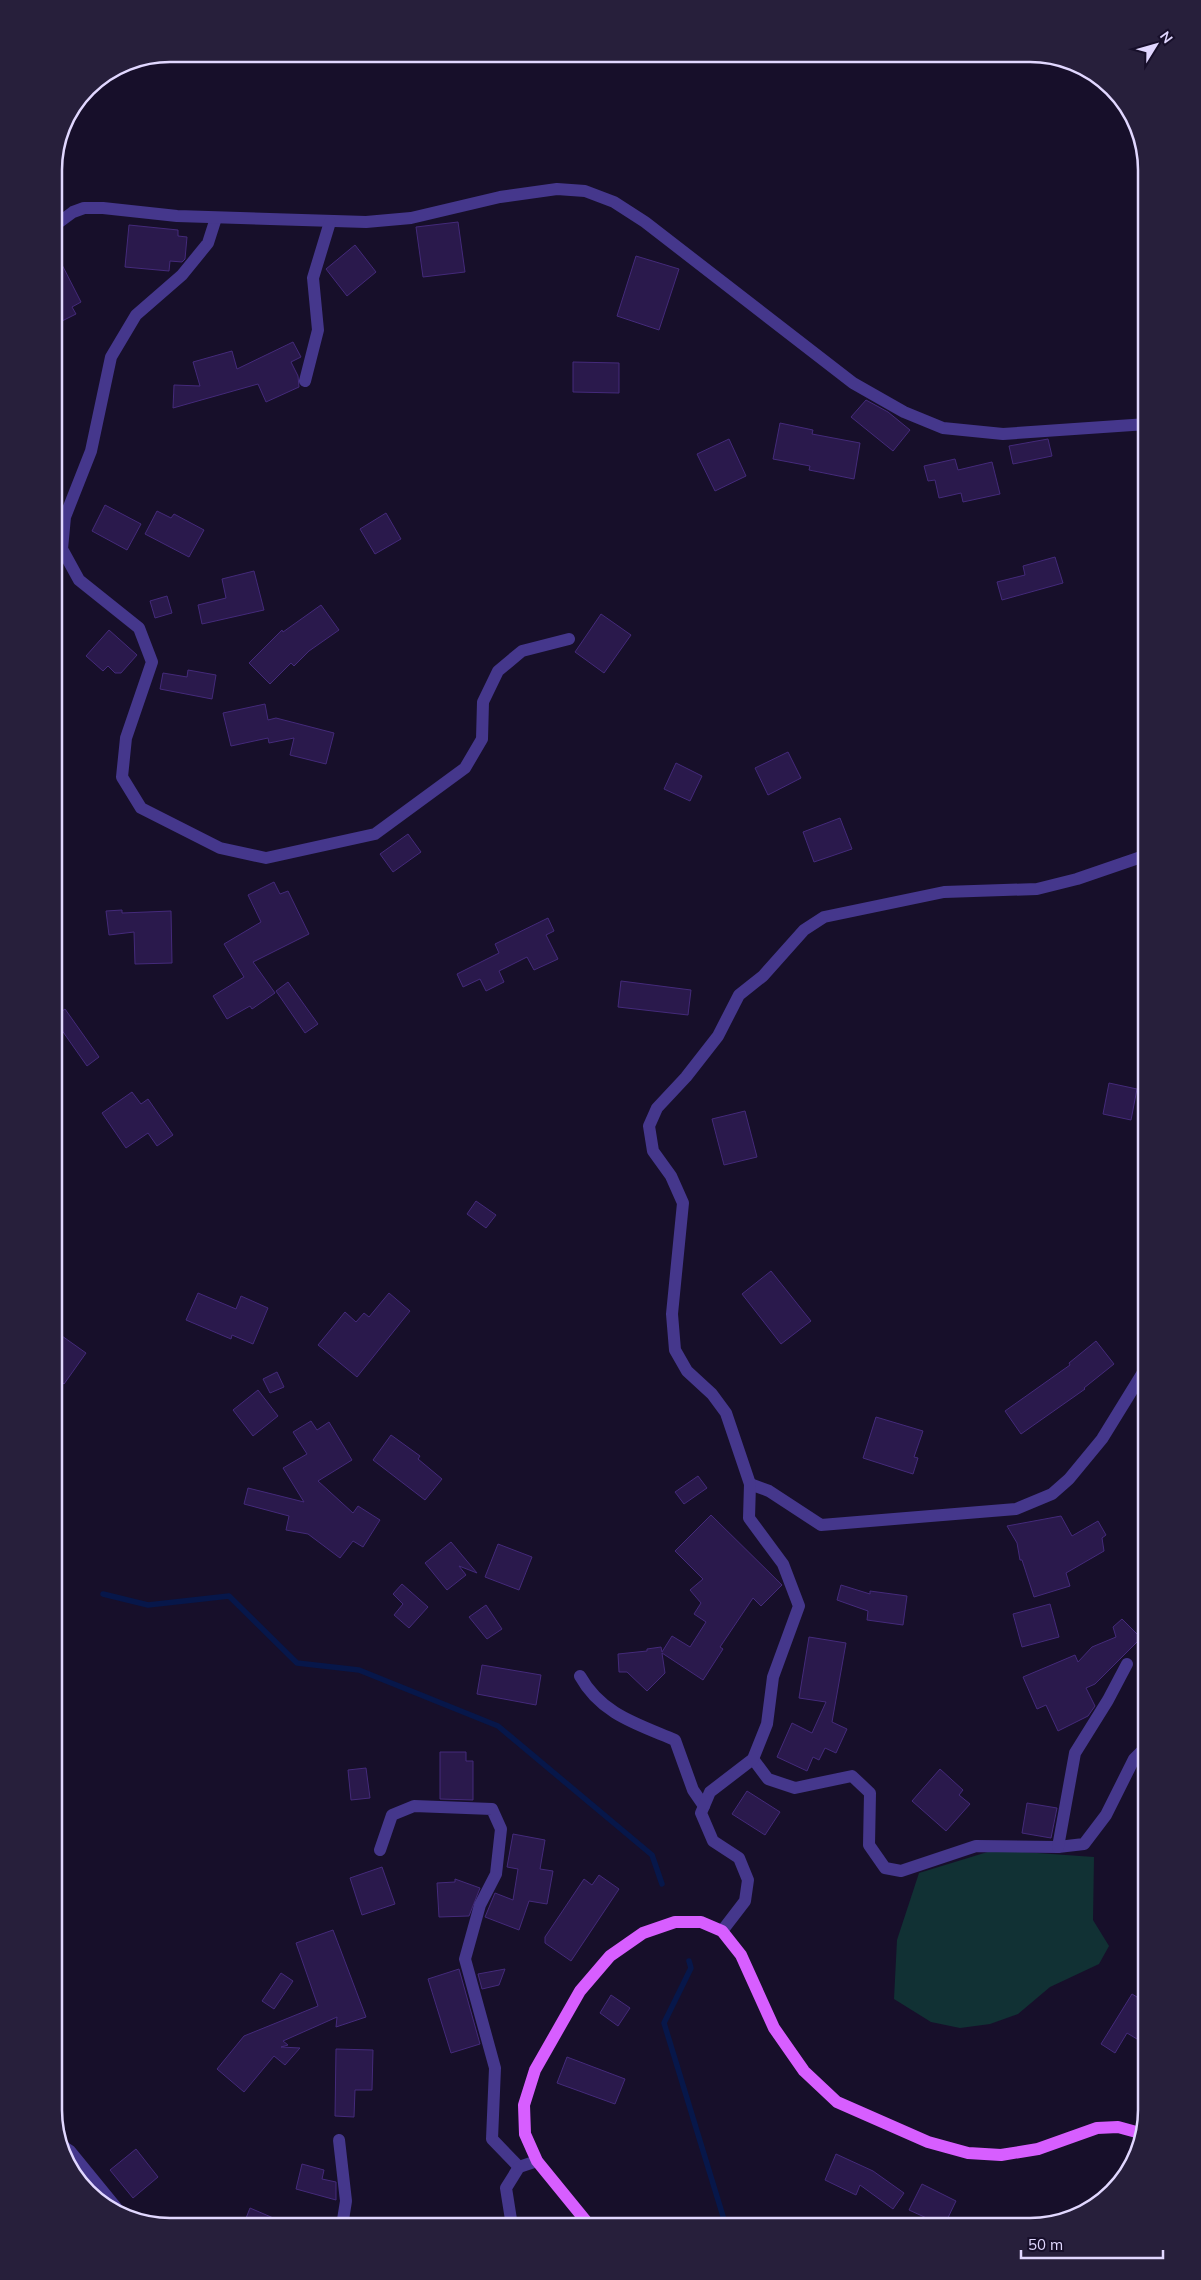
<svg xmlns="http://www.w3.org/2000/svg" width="1201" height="2280" font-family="Mulish,sans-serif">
  <rect width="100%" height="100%" fill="#170f2a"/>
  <!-- green -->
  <path fill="#113134" d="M994 1850 1094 1857 1093 1920 1109 1946 1099 1964 1050 1987 1018 2014 990 2024 960 2028 931 2022 894 1999 897 1940 919 1873Z"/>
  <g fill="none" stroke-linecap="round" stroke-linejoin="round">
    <!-- stream -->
    <g stroke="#07174a" stroke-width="5.5">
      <path d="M103 1594 148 1605 229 1596 297 1663 359 1670 498 1726 652 1855 662 1884"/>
      <path d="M689 1961 691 1968 664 2023 726 2226"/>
    </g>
  </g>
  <!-- building -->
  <g fill="#2a194c" stroke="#442a7a">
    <path d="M458 222 465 272 423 277 416 227Z"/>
    <path d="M129 225 178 230V236L187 237 185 259 182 262 170 261 169 271 125 267Z"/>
    <path d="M355 245 376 272 347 296 326 269Z"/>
    <path d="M54 249 81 302 72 307 76 314 54 325Z"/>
    <path d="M636 256 679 269 659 330 617 316Z"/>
    <path d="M293 342 301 357 291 362 298 376 299 387 266 402 258 384 173 408 174 385 200 386 193 362 232 351 237 369Z"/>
    <path d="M573 362 619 363V393L573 392Z"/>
    <path d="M866 400 888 412 910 430 893 451 851 417Z"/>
    <path d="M780 423 813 430 812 434 860 443 854 479 809 470 810 466 773 459Z"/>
    <path d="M729 439 746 476 715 491 697 454Z"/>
    <path d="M1048 439 1052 456 1013 464 1009 446Z"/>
    <path d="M955 459 958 470 992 462 1000 494 963 502 961 493 939 498 935 480 928 481 924 466Z"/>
    <path d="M105 505 141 524 127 550 92 531Z"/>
    <path d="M157 511 171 518 174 514 204 530 189 557 145 534Z"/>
    <path d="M386 513 401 539 375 554 360 529Z"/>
    <path d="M1055 557 1063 583 1002 600 997 582 1025 575 1023 566Z"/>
    <path d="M254 571 264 610 202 624 198 605 226 598 222 579Z"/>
    <path d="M167 596 172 613 155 618 150 601Z"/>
    <path d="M321 605 339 630 309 651 294 666 291 663 270 684 249 663 282 630 283 632Z"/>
    <path d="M601 614 631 635 604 673 575 652Z"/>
    <path d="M109 630 137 655 121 673H115L108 666 103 671 86 656Z"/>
    <path d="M188 670 216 675 212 699 160 689 163 673 187 677Z"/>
    <path d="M265 704 268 720 276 718 334 733 326 764 290 755 294 738 269 743 268 738 231 746 223 713Z"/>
    <path d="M788 752 801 778 768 795 755 768Z"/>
    <path d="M676 763 702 776 690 801 664 789Z"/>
    <path d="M840 818 852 849 814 862 803 832Z"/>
    <path d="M408 834 421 852 393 872 380 854Z"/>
    <path d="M274 882 280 894 288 891 309 934 253 962 275 993 252 1009 250 1006 227 1019 213 996 244 977 224 944 261 922 248 895Z"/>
    <path d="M122 910V913L171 911 172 963 135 964 134 932 109 935 106 911Z"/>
    <path d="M548 918 554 931 546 935 558 959 534 970 527 957 499 971 504 982 486 991 480 979 463 987 457 974 499 953 495 944Z"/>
    <path d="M621 981 691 990 688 1015 618 1007Z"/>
    <path d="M288 982 318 1024 305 1033 276 991Z"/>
    <path d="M65 1009 99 1057 87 1066 54 1019V1017Z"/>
    <path d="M1109 1083 1137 1089 1131 1120 1103 1114Z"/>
    <path d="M132 1092 141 1104 148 1099 173 1135 157 1146 148 1133 126 1148 102 1113Z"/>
    <path d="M745 1111 757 1157 724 1165 712 1119Z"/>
    <path d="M476 1201 496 1215 486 1228 467 1214Z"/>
    <path d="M771 1271 811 1321 781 1344 742 1294Z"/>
    <path d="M198 1293 236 1309 241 1296 268 1308 253 1344 232 1335 231 1339 186 1320Z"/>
    <path d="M389 1293 410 1311 357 1377 318 1345 345 1312 356 1322 364 1313 369 1317Z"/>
    <path d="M54 1336 59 1339 62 1336 86 1353 64 1384 54 1377Z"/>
    <path d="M1096 1341 1114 1364 1084 1388 1085 1389 1021 1434 1005 1411 1070 1365 1069 1363Z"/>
    <path d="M277 1372 284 1387 270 1393 263 1379Z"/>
    <path d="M258 1390 278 1416 253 1436 233 1410Z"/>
    <path d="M876 1417 923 1431 914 1457 918 1458 913 1474 863 1458Z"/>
    <path d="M311 1421 317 1430 329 1422 352 1460 318 1481 353 1513 358 1506 380 1520 363 1547 353 1541 340 1558 308 1534 286 1530 289 1516 244 1504 248 1488 304 1502 283 1468 307 1454 293 1432Z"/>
    <path d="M391 1435 420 1456 418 1459 442 1479 425 1500 373 1460Z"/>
    <path d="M698 1476 707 1488 684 1504 675 1492Z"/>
    <path d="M711 1515 782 1585 761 1606 753 1598 720 1647 723 1649 703 1680 662 1653 665 1673 647 1691 627 1672H619L618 1654 647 1651V1649L661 1647 662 1652 672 1636 690 1647 706 1622 694 1614 701 1603 690 1590 703 1579 675 1551Z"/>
    <path d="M1061 1516 1072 1536 1098 1521 1106 1535 1102 1538 1104 1551 1066 1573 1070 1586 1034 1597 1022 1560H1020L1017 1543 1007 1526Z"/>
    <path d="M451 1542 477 1573 459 1566 466 1575 447 1590 425 1563Z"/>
    <path d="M498 1544 532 1557 519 1590 485 1577Z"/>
    <path d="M402 1584 428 1607 409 1628 394 1615 403 1604 393 1594Z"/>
    <path d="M841 1585 870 1594V1591L907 1596 903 1625 867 1620 868 1611 837 1600Z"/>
    <path d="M1050 1604 1059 1637 1022 1647 1013 1614Z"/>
    <path d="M486 1605 502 1629 487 1639 469 1617Z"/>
    <path d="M1122 1619 1141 1638 1095 1684 1086 1688 1095 1706 1088 1716 1058 1731 1046 1705 1037 1709 1023 1677 1075 1655 1078 1662 1092 1647 1116 1637 1113 1627Z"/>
    <path d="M809 1637 846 1643 832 1722 847 1729 836 1753 825 1748 819 1760 813 1757 807 1771 777 1757 792 1723 812 1733 826 1702 799 1698Z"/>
    <path d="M482 1665 541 1675 536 1705 477 1694Z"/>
    <path d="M440 1752H466V1761H473V1800L440 1799Z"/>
    <path d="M366 1768 370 1798 351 1800 348 1770Z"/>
    <path d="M940 1769 963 1790 959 1795 970 1804 946 1831 912 1801Z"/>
    <path d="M747 1791 780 1812 765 1835 732 1814Z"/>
    <path d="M1027 1803 1057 1808 1051 1838 1022 1833Z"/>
    <path d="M513 1834 545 1840 540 1869 553 1871 547 1904 529 1901 519 1930 485 1917 495 1893 513 1900 518 1869 507 1867Z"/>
    <path d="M382 1867 395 1904 362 1915 350 1878Z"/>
    <path d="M599 1875 619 1889 571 1961 545 1943V1937L584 1879 592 1885Z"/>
    <path d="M455 1879 480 1888 469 1916 439 1917 437 1883 455 1882Z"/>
    <path d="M333 1930 366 2017 336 2027 337 2017 283 2041 288 2045 281 2047 300 2048 285 2065 274 2056 244 2092 217 2069 244 2036 318 2006 296 1943Z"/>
    <path d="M459 1969 480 2044 451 2053 428 1979Z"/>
    <path d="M505 1969 499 1985 482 1989 478 1974Z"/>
    <path d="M281 1973 293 1981 274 2009 262 2001Z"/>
    <path d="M1132 1994 1147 2003V2032L1142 2042 1127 2033 1115 2053 1101 2044Z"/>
    <path d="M611 1995 630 2008 618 2026 600 2013Z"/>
    <path d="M336 2049 373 2050 372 2090H355L354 2117 335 2116Z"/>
    <path d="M567 2057 625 2079 615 2104 557 2083Z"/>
    <path d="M136 2149 158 2177 133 2198 110 2170Z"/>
    <path d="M836 2154 873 2171 904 2193 893 2209 860 2185 856 2195 825 2180Z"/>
    <path d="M302 2164 324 2170 322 2179 336 2182V2200L296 2189Z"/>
    <path d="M922 2184 956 2201 944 2226 909 2210Z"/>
    <path d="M250 2208 292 2226H243Z"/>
  </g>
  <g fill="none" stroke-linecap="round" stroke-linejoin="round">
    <!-- minor -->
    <g stroke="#45378c" stroke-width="12">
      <path d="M216 218 208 243 182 275 136 315 111 357 91 451 65 517 62 549 79 580 139 628 152 662 126 738 122 777 141 808 220 848 266 858 375 834 465 768 482 739 483 702 498 671 522 651 569 639"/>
      <path d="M54 226 73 212 84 208H103L177 216 366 222 411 218 500 197 557 189 585 191 614 202 645 222 853 383 904 412 943 428 1003 434 1147 424"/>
      <path d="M305 381 318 330 313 278 330 222"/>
      <path d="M750 1484 769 1491 821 1525 1016 1509 1052 1494 1069 1479 1102 1439 1147 1366"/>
      <path d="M580 1676C601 1714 637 1724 675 1740L693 1790 704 1806"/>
      <path d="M753 1759 768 1779 795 1788 852 1776 870 1793 869 1845 885 1868 901 1871 976 1846 1058 1847 1084 1844 1106 1815 1134 1759 1147 1746"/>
      <path d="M1058 1847 1075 1753 1108 1700 1127 1664"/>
      <path d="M380 1850 392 1815 414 1806 492 1809 501 1829 496 1874 480 1905 465 1959 495 2068 492 2139 519 2167"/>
      <path d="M722 1931 745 1901 748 1880 739 1858 713 1841 701 1813 710 1792 753 1759 767 1724 773 1677 799 1606 783 1564 749 1518 750 1484 726 1413 712 1394 687 1371 675 1350 672 1314 683 1203 671 1176 653 1151 649 1126 657 1108 686 1077 718 1036 739 995 763 976 804 930 824 917 944 892 1037 889 1077 879 1147 855"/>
      <path d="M339 2140 346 2201 342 2226"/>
      <path d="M61 2145 70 2151 119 2211"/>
      <path d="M512 2226 506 2188 519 2167 537 2161"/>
    </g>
    <!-- major -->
    <path stroke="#d75eff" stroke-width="12" d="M590 2226 537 2161 525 2134 524 2105 535 2070 580 1991 610 1956 643 1933 675 1922H701L722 1931 741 1955 774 2028 804 2071 837 2102 928 2142 968 2153 1001 2155 1038 2149 1097 2128 1118 2127 1140 2133"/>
  </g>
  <!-- crop -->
  <path d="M0 0H1201V2280H0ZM170 62H1030A108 108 0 0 1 1138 170V2110A108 108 0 0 1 1030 2218H170A108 108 0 0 1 62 2110V170A108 108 0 0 1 170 62Z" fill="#271f3b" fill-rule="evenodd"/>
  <path fill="none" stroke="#e1d7ff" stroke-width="2.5" d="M170 62H1030A108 108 0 0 1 1138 170V2110A108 108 0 0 1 1030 2218H170A108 108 0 0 1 62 2110V170A108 108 0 0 1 170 62Z"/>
  <!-- north arrow -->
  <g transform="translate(1156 45) rotate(53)" stroke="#170f2a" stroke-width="4" paint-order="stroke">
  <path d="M0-4L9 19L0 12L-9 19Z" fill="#e1d7ff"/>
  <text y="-8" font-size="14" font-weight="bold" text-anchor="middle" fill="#e1d7ff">N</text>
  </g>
  <!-- scale -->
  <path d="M1021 2250v8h142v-8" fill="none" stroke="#e1d7ff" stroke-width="2.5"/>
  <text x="1028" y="2250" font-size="15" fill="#e1d7ff" stroke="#170f2a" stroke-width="4" paint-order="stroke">50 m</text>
</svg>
